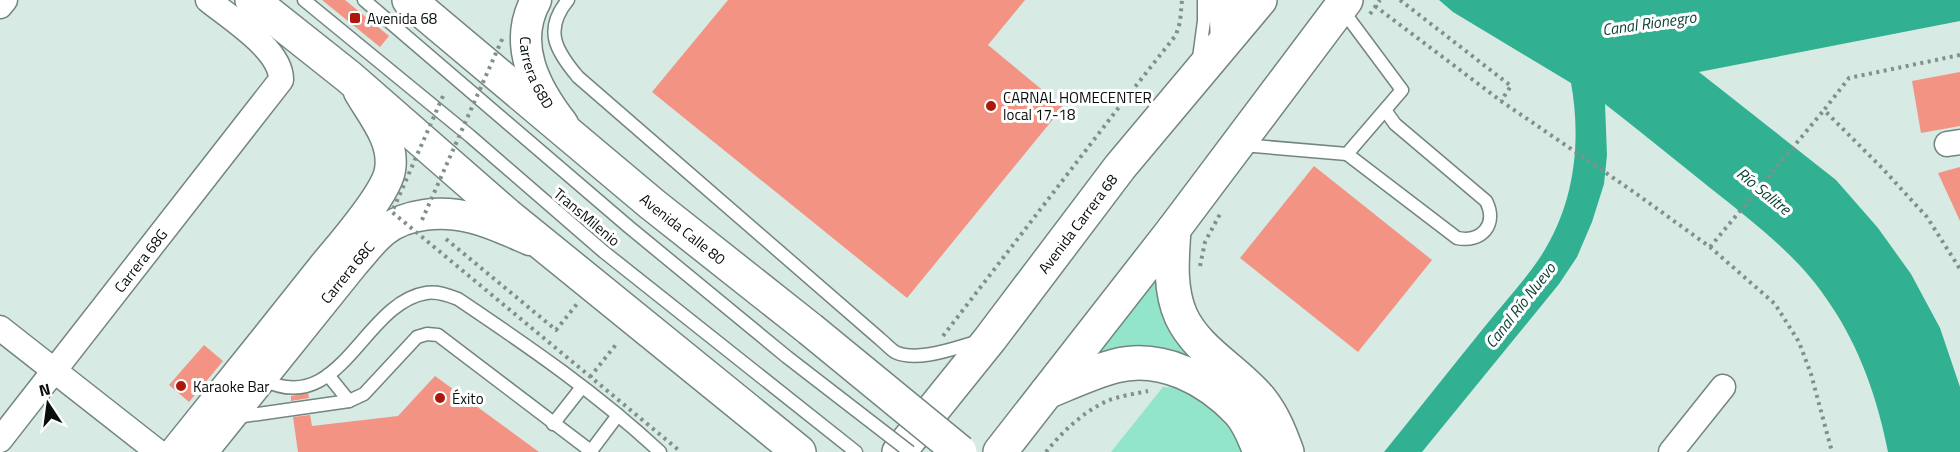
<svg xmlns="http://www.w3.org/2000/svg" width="1960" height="452" font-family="'Titillium Web',sans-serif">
  <rect width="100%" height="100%" fill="#d7eae4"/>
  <!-- green -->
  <g fill="#92e4ca">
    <path d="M1166 257 1212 376 1090 358Z"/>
    <path d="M1163 387 1192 389 1225 415 1247 452H1111Z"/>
  </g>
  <!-- water -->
  <path fill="#31b192" d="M1439 0H1960V21L1699 72 1836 180 1878 228 1911 274 1940 328 1960 387V452H1888C1878 400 1860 348 1830 304 1799 256 1753 222 1709 187 1674 159 1640 131 1605 104L1607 155 1604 184 1592 222 1577 257 1559 284 1422 452H1384C1417 411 1449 371 1482 330 1500 307 1522 284 1539 259 1574 207 1582 144 1571 83L1453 12Z"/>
  <!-- building -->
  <g fill="#f39383">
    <path d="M322 0H345L389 36 380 47Z"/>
    <path d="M728 0H1025L988 45 1063 107 907 298 652 92Z"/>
    <path d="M1960 72V126L1921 133 1912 81Z"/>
    <path d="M1314 166 1432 260 1358 352 1240 258Z"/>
    <path d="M1960 167V221L1938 173Z"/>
    <path d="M204 345 223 361 189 402 169 385Z"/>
    <path d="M435 376 539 452H298L293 417 310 415 312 426 398 416Z"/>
    <path d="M308 393 309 398 291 401V396Z"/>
  </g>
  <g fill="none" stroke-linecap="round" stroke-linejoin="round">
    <!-- service casing -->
    <g stroke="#74857f" stroke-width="15">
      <g id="service">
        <path d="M304 0 470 136 604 252 856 452"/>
        <path d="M364 0 629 227 787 357"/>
        <path d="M568 0C543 30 556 51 578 77L880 339C885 343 890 349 895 352 918 363 957 347 980 341"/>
        <path d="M1199 58 1204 21V0"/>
        <path d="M1242 145 1347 154 1402 90 1341 8"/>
        <path d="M1347 154 1457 238C1482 243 1498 224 1486 201L1395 124 1385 110"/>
        <path d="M328 375 349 401"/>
        <path d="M262 379C340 420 363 303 426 293 437 291 448 295 458 299 528 346 598 394 660 452"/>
        <path d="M237 417 349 401 364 394 417 337 427 334 438 335 592 452"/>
        <path d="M553 424 582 387"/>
        <path d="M591 451 618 415"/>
      </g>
    </g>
    <!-- minor casing -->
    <g stroke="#74857f" stroke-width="27">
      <g id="minor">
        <path d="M0 6 5 0"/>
        <path d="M1947 144 1960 142"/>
        <path d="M0 328 158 452"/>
        <path id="s1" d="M0 440 281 80C282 50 230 18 208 0"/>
        <path d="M1671 452 1723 387"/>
      </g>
    </g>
    <!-- tertiary casing -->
    <g stroke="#74857f" stroke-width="33">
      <g id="tertiary">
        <path id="s2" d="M536 0C512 44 535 88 563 124"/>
        <path d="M1224 0 1226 41"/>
        <path d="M175 452C225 390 274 329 323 267 340 246 386 195 390 170 395 141 373 116 359 92"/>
        <path id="s3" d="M202 452 354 263C364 252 373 239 385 230 397 221 410 217 424 215 463 209 495 225 530 240"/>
      </g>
    </g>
    <!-- primary casing -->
    <g stroke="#74857f" stroke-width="36">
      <g id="primary">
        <path id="s4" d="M899 452 990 339 1120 167 1260 0"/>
        <path d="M1000 452 1174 229 1346 0"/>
      </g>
    </g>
    <!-- trunk casing -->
    <g stroke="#74857f" stroke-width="36">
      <g id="trunk">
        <path d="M252 0 349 77 507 215 799 452"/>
        <path id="s5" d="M409 0 652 204 810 329"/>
        <path d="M1174 229C1172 258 1169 289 1181 316 1197 351 1236 370 1260 399 1273 415 1280 433 1287 452"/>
        <path d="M1047 392C1069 383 1092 372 1115 366 1161 354 1208 379 1239 412 1248 422 1255 439 1260 452"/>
      </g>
    </g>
    <!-- path -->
    <g stroke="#82908c" stroke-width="4" stroke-dasharray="3 4.5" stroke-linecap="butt">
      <path d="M1400 0 1511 86 1501 101"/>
      <path d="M1375 6 1501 101 1631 190 1710 247 1775 304 1799 342 1811 374 1832 452"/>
      <path d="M1370 14 1380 0"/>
      <path d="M1960 55 1849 78 1824 110 1882 168 1927 217 1960 269"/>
      <path d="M446 239 556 330 577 304"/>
      <path d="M1710 247 1824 110"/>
      <path d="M1200 266 1205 242 1220 214"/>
      <path d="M943 336 1116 111 1176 35 1180 22 1182 0"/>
      <path d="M590 377 618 342"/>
      <path d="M1046 452C1062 432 1083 412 1107 401 1119 396 1134 394 1148 391"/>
    </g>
    <!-- service -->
    <use href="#service" stroke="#fff" stroke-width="12"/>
    <!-- minor -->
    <use href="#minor" stroke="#fff" stroke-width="24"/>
    <!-- tertiary -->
    <use href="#tertiary" stroke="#fff" stroke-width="30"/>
    <!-- primary -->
    <use href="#primary" stroke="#fff" stroke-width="33"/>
    <!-- trunk -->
    <use href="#trunk" stroke="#fff" stroke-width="33"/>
    <!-- service-bridge casing -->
    <g stroke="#74857f" stroke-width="15" stroke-linecap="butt">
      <path id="service-bridge" d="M787 357 910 452"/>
    </g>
    <!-- trunk-bridge casing -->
    <g stroke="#74857f" stroke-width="36" stroke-linecap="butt">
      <path id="trunk-bridge" d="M810 329 960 452"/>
    </g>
    <!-- path-bridge -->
    <g stroke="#82908c" stroke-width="4" stroke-dasharray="3 4.5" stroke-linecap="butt">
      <path d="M443 96 392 212 681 452"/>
      <path d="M422 220 504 35"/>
    </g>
    <!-- service-bridge -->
    <use href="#service-bridge" stroke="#fff" stroke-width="12"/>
    <!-- trunk-bridge -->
    <use href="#trunk-bridge" stroke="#fff" stroke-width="33"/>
  </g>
  <!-- markers -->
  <g fill="#aa190b" stroke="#fff" stroke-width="2">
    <rect x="349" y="12" width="12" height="12" rx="3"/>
    <circle cx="991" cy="106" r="6"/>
    <circle cx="181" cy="386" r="6"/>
    <circle cx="440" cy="398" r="6"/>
  </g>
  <g text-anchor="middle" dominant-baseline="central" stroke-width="6" stroke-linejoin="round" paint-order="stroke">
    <!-- poi labels -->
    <g font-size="15" fill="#080e0c" stroke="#fff" text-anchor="start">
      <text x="367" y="18">Avenida 68</text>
      <text x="1003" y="97">CARNAL HOMECENTER<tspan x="1003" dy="17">local 17-18</tspan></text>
      <text x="193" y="386">Karaoke Bar</text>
      <text x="452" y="398">Éxito</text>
    </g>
    <!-- street labels -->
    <g font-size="15" fill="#080e0c" stroke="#fff">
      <text stroke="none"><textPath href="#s2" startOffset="76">Carrera 68D</textPath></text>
      <text transform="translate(587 217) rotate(40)">TransMilenio</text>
      <text stroke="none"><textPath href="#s4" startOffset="290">Avenida Carrera 68</textPath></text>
      <text stroke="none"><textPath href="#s5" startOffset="357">Avenida Calle 80</textPath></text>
      <text stroke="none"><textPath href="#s1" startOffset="228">Carrera 68G</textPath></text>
      <text stroke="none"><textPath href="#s3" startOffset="231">Carrera 68C</textPath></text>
    </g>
    <!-- water labels -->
    <g font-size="16" font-style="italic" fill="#0b4235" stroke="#fff">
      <text transform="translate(1649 23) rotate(-8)">Canal Rionegro</text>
      <text transform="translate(1764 191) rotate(39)">Río Salitre</text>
      <text transform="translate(1520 305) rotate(-52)">Canal Río Nuevo</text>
    </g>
  </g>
  <!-- north arrow -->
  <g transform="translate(48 404) rotate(347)" stroke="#ffffff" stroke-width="4.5" paint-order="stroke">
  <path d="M0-4.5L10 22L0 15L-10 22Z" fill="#080e0c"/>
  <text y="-9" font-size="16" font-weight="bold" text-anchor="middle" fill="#080e0c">N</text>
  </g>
</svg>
